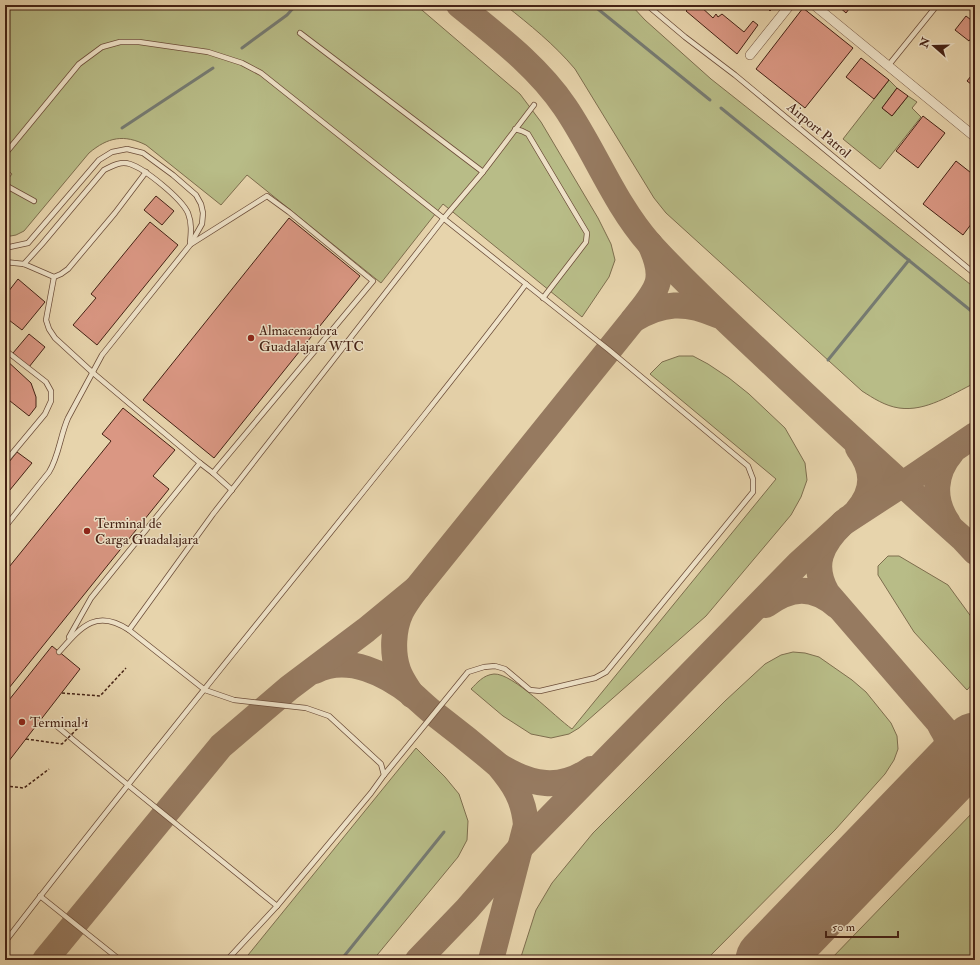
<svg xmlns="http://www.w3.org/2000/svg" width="980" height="965" font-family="'IM FELL Double Pica',serif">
  <rect width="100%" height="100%" fill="#e7d4ac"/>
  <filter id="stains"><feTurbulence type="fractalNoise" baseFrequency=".005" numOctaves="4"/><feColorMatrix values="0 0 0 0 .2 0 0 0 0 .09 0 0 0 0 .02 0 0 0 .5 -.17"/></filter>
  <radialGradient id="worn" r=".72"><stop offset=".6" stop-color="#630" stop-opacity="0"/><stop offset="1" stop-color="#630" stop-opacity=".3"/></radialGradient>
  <!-- green -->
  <g fill="#b8bc87" stroke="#7e6e4e">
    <path d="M5 5H416L520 94 541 122 598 218 611 244 615 260 609 277 582 317 443 204 381 283 247 175 221 205 146 145C124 134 108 137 89 153L24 231 16 235 5 237V183L12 174 5 168Z"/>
    <path d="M505 5H631L645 20 711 79 975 288V383C952 394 926 412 899 408 885 406 873 398 862 391L666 213 654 198 575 69C554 44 530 25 505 5Z"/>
    <path d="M889 80 897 88 882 108 892 116 908 96 917 102 912 108 921 117 880 169 843 139Z"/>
    <path d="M679 356H693L708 364 729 378 749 394 785 428 805 463 807 480 801 497 791 515 706 616 579 728 569 734 551 738 531 734 503 716 471 689C477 683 483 675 494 674 513 673 555 717 572 729L776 479 650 374 662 362Z"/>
    <path d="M888 556H899L948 585 975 622V681L967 690 914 632 878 575V566Z"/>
    <path d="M793 652 805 653 819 657 852 680 866 692 891 723 897 736 898 749 894 760 885 774 835 830 706 960H520L536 910 552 883 593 833 725 701 765 664 781 655Z"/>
    <path d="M416 748 445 777 459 794 468 821 467 840 458 857 373 960H244Z"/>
    <path d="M975 810V960H830Z"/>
  </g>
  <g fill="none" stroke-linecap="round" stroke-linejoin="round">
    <!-- stream -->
    <g stroke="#767b72" stroke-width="3">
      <path d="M593 5 710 100"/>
      <path d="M242 48 287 15 296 5"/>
      <path d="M721 108 975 314"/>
      <path d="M122 128 213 68"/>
      <path d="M828 360 909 260"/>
      <path d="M341 960 444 832"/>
    </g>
    <!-- taxiway -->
    <g stroke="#967a60" stroke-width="26">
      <path d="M459 5C497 36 537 66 565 107 595 151 614 203 649 243 685 283 726 320 765 357 830 419 896 479 962 538L975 552"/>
      <path d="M650 244C668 282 656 290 633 320 662 302 686 301 717 315"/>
      <path d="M858 448C874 469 875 490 857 511 853 516 847 519 843 523 821 544 811 565 827 593L966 754"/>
      <path d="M948 523C932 500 934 473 952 452"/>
      <path d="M766 605C791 587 812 585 837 606"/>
      <path d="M315 671C348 654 386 674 413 695 421 702 428 709 436 715 457 731 478 748 498 765 514 784 524 799 526 825L491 960"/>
      <path d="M412 695C407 687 401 679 398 670 392 653 393 629 401 612 405 604 411 596 417 588L633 320"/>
      <path d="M501 767C531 785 560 791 591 769"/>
      <path d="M921 801C940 777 961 757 941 727"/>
      <path d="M45 960 221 746 289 688 366 630 417 588"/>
      <path d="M418 960 467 909 519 849 799 563 843 523 903 484 975 435"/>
    </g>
    <!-- runway -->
    <path stroke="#967a60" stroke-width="65" d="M768 960 975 745"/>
  </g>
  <!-- building -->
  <g fill="#da9783" stroke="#442114">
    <path d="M692 5H699L713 18 716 14 718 17 722 14 744 32 753 21 758 25 737 54 686 11Z"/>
    <path d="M765 5H775L770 11Z"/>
    <path d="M837 5H852L846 13Z"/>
    <path d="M803 8 853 48 805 108 756 69Z"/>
    <path d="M966 16 975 23V33L969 41 955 30Z"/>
    <path d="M861 58 889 80 874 99 846 77Z"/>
    <path d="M975 71V87L967 81Z"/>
    <path d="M897 88 908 96 892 116 882 108Z"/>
    <path d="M923 116 945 133 918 168 896 151Z"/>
    <path d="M956 161 975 176V219L963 235 923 204Z"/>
    <path d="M156 196 174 211 162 225 144 210Z"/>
    <path d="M289 218 360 276 214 458 143 400Z"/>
    <path d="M150 222 178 245 97 345 73 325 96 298 91 294Z"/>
    <path d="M18 279 45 302 22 330 5 317V296Z"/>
    <path d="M29 334 45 347 29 367 13 353Z"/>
    <path d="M5 359 31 383 36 397V407L29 416 5 397Z"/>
    <path d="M123 408 175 450 153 476 169 489 5 693V626L6 625 5 624V572L111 441 102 434Z"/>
    <path d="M17 452 32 463 5 496V467Z"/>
    <path d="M52 646 80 669 5 766V705Z"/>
  </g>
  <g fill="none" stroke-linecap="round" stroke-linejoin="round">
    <!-- service casing -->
    <g stroke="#6d4e3a" stroke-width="6">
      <g id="service">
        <path d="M647 5 685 37 735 75 975 274"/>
        <path d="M300 33 483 172"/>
        <path d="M888 66 934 9"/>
        <path d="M515 129 522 131 528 134 587 233 586 242 543 298"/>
        <path d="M5 154 79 64 102 47 120 42H139L208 52 242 63 261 73 526 284"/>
        <path d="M5 185 34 201"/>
        <path d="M191 244 267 196 289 212 373 281 213 473 200 463"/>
        <path d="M5 248 28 243 99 160 112 152 127 149 143 153 173 175 196 195 201 204 203 213 202 224 190 245 102 355 68 418C60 436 59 456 49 472L5 527"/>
        <path d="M5 262 24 264 54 277 61 274 68 269 115 213 146 172"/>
        <path d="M24 264 42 244 104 170C112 166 120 161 130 164 145 169 181 198 188 213 192 223 191 233 190 243"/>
        <path d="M54 277 46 320 49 329 55 338 92 372 200 463 91 598 69 637"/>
        <path d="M5 350 46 382 51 391V401L45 414 5 462"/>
        <path d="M213 473 232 490"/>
        <path d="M129 630 205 690 234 700 306 708 329 716 381 764 384 775"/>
        <path d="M59 652C81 627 96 608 129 630L213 514 444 218 483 172 534 105"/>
        <path d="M53 723 128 785 277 906 227 960"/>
        <path d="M40 896 120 960"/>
        <path d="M5 942C142 763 286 590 425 414 459 371 493 328 526 284L609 350 748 466 753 479V492L606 672 595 678 540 691 530 690 505 669 495 666 484 667 468 672 384 775 371 793 277 906"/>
      </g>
    </g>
    <!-- minor casing -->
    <g stroke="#6d4e3a" stroke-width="10">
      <g id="minor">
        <path d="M814 5 975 137"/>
        <path d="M750 55 790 5"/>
      </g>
    </g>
    <!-- path -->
    <g stroke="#442114" stroke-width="1.5" stroke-dasharray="3 2" stroke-linecap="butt">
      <path d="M62 693 100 696 126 668"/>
      <path d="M5 786 24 788 49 769"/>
    </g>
    <!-- service -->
    <use href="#service" stroke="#efe3c9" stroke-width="4.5"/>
    <!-- minor -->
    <use href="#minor" stroke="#efe3c9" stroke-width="9"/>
    <!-- path-bridge -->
    <path stroke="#442114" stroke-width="1.5" stroke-dasharray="3 2" stroke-linecap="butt" d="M26 739 62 744 87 719"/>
  </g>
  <!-- markers -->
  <g fill="#8f2418" stroke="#efe3c9" stroke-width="1.5">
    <circle cx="251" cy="338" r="4"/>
    <circle cx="87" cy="531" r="4"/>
    <circle cx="22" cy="722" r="4"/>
  </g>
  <g text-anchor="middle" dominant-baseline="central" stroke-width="3" stroke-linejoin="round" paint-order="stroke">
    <!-- street labels -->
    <g font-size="14" fill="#442114" stroke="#efe3c9">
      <text transform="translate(819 130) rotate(40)">Airport Patrol</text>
    </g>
    <!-- poi labels -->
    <g font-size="14" fill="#442114" stroke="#efe3c9" text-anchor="start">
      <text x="259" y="330">Almacenadora<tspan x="259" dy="16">Guadalajara WTC</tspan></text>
      <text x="95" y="523">Terminal de<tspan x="95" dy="16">Carga Guadalajara</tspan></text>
      <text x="30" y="722">Terminal 1</text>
    </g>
  </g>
  <!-- margin -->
  <rect width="980" height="965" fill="none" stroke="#e7d4ac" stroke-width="20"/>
  <rect x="6" y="6" width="968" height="953" fill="none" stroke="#442114" stroke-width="2"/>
  <rect x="10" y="10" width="960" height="945" fill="none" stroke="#442114"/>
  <!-- north arrow -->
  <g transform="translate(934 46) rotate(290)" stroke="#efe3c9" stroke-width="3" paint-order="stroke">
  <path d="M0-3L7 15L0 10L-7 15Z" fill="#442114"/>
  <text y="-6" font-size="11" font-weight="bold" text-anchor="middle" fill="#442114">N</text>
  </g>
  <!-- scale -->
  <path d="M826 931v6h72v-6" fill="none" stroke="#442114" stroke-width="2"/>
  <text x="832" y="931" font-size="12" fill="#442114" stroke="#efe3c9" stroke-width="3" paint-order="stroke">50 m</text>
  <rect width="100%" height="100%" filter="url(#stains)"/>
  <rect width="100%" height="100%" fill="url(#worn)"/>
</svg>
